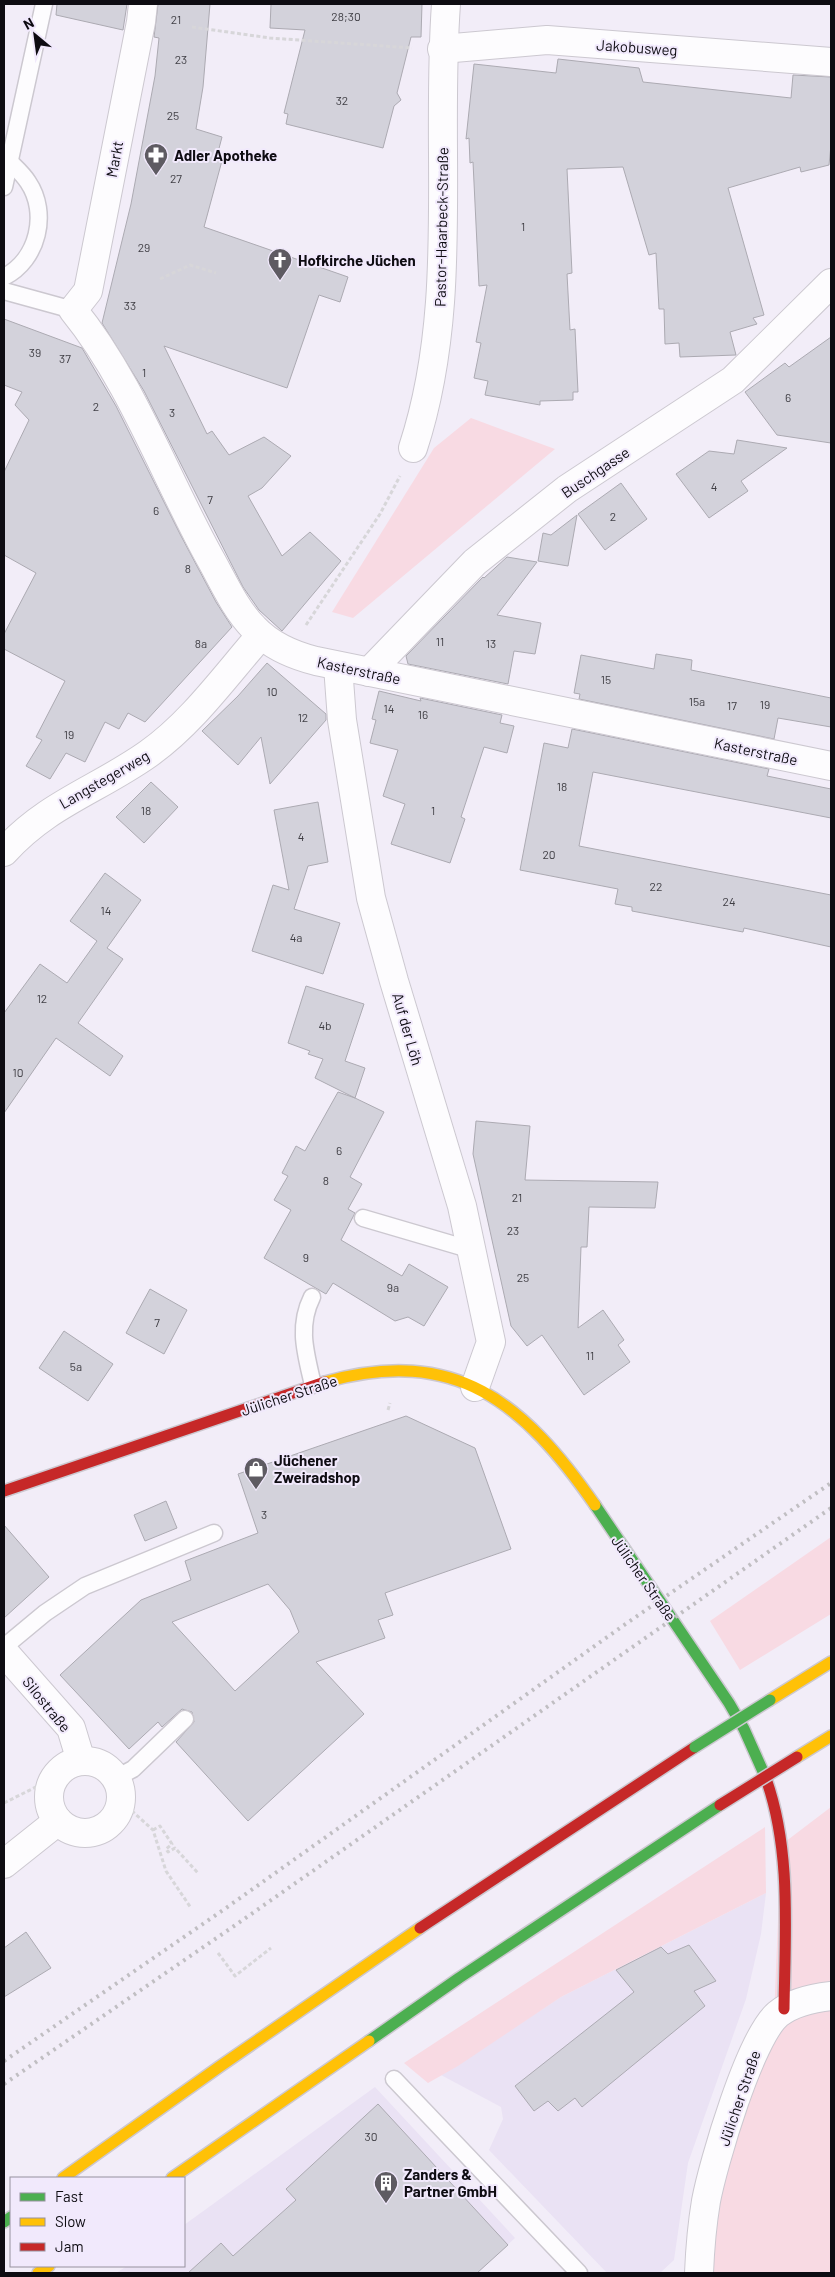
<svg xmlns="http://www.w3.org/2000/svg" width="835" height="2277" font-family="Barlow,sans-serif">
  <rect width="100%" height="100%" fill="#f2edf8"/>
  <!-- built -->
  <g fill="#eae2f4">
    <path d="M766 1893 761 1934 746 1999 688 2163 674 2260 660 2273H607L489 2150 503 2119 501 2107 441 2075 561 1997Z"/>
    <path d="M375 2087 515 2238 478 2273H116L127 2266H184V2225Z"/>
  </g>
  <!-- green -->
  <g fill="#f8dae3">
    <path d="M471 418 555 449 353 618 332 612 434 448Z"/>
    <path d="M831 1537V1614L740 1670 710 1621Z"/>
    <path d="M831 1807V2273H699L700 2258 774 2018 781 1845Z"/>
    <path d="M765 1827 766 1893 561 1997 458 2066 428 2083 404 2063Z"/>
  </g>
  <!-- building -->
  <g fill="#d3d2db" stroke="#acaab2" fill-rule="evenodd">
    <path d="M57 4H127L123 30 56 15Z"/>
    <path d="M158 4H210L203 87 196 129 222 137 217 156 223 157 204 227 348 277 340 302 319 295 287 388 164 346 207 434 212 431 229 455 264 437 291 456 262 488 248 496 282 556 310 532 341 561 282 631 259 610 243 587 144 391 102 323 131 204 155 76 159 38 154 37Z"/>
    <path d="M271 4H422L421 37H411L397 93 401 100 394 106 383 148 286 124 288 114 284 113 305 30 270 28Z"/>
    <path d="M558 59 639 68 643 82 791 98 793 75 831 77V145L829 165 801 172 800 167 728 188 764 315 753 318 757 324 730 332 736 355 680 357 679 343 665 344 664 309H659L656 253 649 255 623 167 567 169 572 273 567 274 570 330 575 329 578 392H573V400L540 401V405L485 395 488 381 474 378 481 343 476 342 487 285 479 286 473 162 470 163 469 138 466 139 474 64 556 73Z"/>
    <path d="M4 319 82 348 116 406 180 534 216 602 232 627 145 722 128 713 119 729 105 722 85 762 66 753 50 779 26 766 42 740 36 737 65 681 4 649V634L36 573 4 555V472L29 420 15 405 22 392 4 385Z"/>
    <path d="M831 337V443L777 435 745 392 785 363 789 367Z"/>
    <path d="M737 440 787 448 741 481 748 491 709 518 676 474 709 451 734 454Z"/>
    <path d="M621 483 647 519 605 550 578 514Z"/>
    <path d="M577 515 568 566 538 561 543 533 551 535Z"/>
    <path d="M507 557 537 562 497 615 541 623 535 654 514 651 508 684 408 664 406 656 483 577 484 578Z"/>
    <path d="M656 654 692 660 691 670 831 698V727L778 718 774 739 579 699 580 694 574 693 581 655 654 669Z"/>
    <path d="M267 663 326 714V720L270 784 261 737 238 765 202 731 238 696Z"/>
    <path d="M379 691 421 701 420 698 502 715 500 723 514 726 507 753 484 747 461 817 465 819 450 863 391 844 405 804 383 796 398 750 370 743 376 720 372 719Z"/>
    <path d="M572 729 769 769 767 776 831 789V818L593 772 579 846 831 895V947L744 928 743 932 632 911V907L615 904 618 889 520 870 544 743 568 748Z"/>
    <path d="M151 782 178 807 144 843 116 817Z"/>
    <path d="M318 802 328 862 308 866 294 909 340 923 323 974 252 951 273 885 289 890 274 810Z"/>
    <path d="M105 873 141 900 107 948 123 959 78 1023 123 1056 110 1076 56 1038 4 1113V1013L40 964 67 983 97 941 70 921Z"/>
    <path d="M306 986 364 1004 345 1061 365 1068 355 1098 384 1112 350 1177 362 1184 348 1209 355 1213 341 1240 402 1276 409 1264 448 1287 424 1326 408 1317 395 1321 333 1283 326 1294 264 1258 291 1210 274 1200 288 1176 282 1173 296 1146 305 1151 338 1092 355 1098 315 1078 323 1059 308 1054 310 1051 288 1043Z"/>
    <path d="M476 1121 530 1126 525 1180 658 1182 655 1208 589 1207 587 1247H581L578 1328 603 1310 624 1340 618 1345 630 1362 584 1395 542 1335 527 1346 511 1326 473 1154Z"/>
    <path d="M150 1289 187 1310 164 1354 126 1333Z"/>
    <path d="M64 1331 113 1364 88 1401 39 1368Z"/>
    <path d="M406 1416 475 1448 511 1549 385 1593 393 1615 378 1620 385 1638 316 1662 364 1714 248 1821 176 1742 194 1722 192 1712 182 1709 162 1727 158 1722 129 1749 60 1675 141 1600 191 1580 185 1561 258 1533 238 1474ZM268 1584 290 1610 299 1632 235 1691 172 1622Z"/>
    <path d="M166 1501 177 1528 145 1541 134 1515Z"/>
    <path d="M4 1525 49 1577 4 1618Z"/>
    <path d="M26 1932 51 1968 4 1997V1948Z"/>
    <path d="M689 1945 716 1981 694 1991 705 2006 582 2107 575 2098 558 2111 548 2101 534 2111 515 2086 634 1992 616 1970 661 1947 668 1954Z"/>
    <path d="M378 2104 508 2245 477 2273H188L221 2243 233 2256 296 2200 286 2189Z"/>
  </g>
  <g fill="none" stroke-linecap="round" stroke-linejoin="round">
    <!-- lane casing -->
    <g stroke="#ccc8d0" stroke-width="19">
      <g id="lane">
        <path d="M4 187 44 4"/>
        <path d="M4 277C38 260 49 213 28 182 23 174 16 168 9 161"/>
        <path d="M4 291 73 310"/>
        <path d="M363 1218 472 1250"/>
        <path d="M312 1297C297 1327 306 1354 313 1385"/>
        <path d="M4 1647 45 1613 85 1586 214 1533"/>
        <path d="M116 1778 133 1769 185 1719"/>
        <path d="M394 2079 579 2273"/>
      </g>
    </g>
    <!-- street casing -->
    <g stroke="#ccc8d0" stroke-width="30">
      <g id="street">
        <path d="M143 4 141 22 88 291 73 310C131 381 165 477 210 558 223 581 235 609 254 628 271 646 292 655 316 661L831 766"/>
        <path d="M442 49 547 40 831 62"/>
        <path d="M413 448C460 305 435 152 446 4"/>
        <path d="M338 666 342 720 371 898 394 981 462 1206 491 1342 475 1387"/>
        <path d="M369 672 475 562 567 489 733 380 831 283"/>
        <path d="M4 852C47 804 97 790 148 754 192 723 226 675 261 635"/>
        <path d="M4 1652 71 1728 81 1761"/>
        <circle cx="85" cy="1797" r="36"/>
        <path d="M4 1864 58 1821"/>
        <path d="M699 2273C700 2249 702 2225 706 2201 713 2164 750 2037 778 2014 793 2002 813 1998 831 1996"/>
      </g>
    </g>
    <!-- fast casing -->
    <g stroke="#ccc8d0" stroke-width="14">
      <g id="fast">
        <path d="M595 1505 729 1703 744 1729 765 1776"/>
        <path d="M369 2041 459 1978 720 1805"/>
        <path d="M4 2222 11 2217"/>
      </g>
    </g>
    <!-- slow casing -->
    <g stroke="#ccc8d0" stroke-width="14">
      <g id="slow">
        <path d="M325 1382C456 1345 524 1403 595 1505"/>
        <path d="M770 1700 831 1662"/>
        <path d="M797 1757 831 1736"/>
        <path d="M63 2178 219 2067 420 1928"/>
        <path d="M172 2178 369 2041"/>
        <path d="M38 2273 49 2266"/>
      </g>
    </g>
    <!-- jam casing -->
    <g stroke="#ccc8d0" stroke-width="14">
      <g id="jam">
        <path d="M4 1491 325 1382"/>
        <path d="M765 1776C792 1849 785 1933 784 2009"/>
        <path d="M420 1928 695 1747"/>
      </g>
    </g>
    <!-- path -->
    <g stroke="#d7d6d9" stroke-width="3" stroke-dasharray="4 2.5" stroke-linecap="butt">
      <path d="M192 27 270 38 412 48"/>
      <path d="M160 279 190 265 216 273"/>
      <path d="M306 625 380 514 400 476"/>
      <path d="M388 1410 390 1403"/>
      <path d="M122 1802 153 1830 166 1871 191 1908"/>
      <path d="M4 1803 54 1778"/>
      <path d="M153 1830 160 1826 172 1844 166 1849 168 1852 175 1848 198 1873"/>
      <path d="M218 1953 235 1976 271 1948"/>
    </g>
    <!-- lane -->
    <use href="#lane" stroke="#fdfcfe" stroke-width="16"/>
    <!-- street -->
    <use href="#street" stroke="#fdfcfe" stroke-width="28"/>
    <!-- fast -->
    <use href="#fast" stroke="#4caf50" stroke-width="11"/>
    <!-- slow -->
    <use href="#slow" stroke="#ffc107" stroke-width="11"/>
    <!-- jam -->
    <use href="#jam" stroke="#c62828" stroke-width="11"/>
    <!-- rail -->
    <g stroke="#c0bec2" stroke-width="4" stroke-dasharray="2.5 5" stroke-linecap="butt">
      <path d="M4 2061 226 1908 627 1623 831 1483"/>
      <path d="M4 2084 237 1924 831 1508"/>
    </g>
    <!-- fast-bridge casing -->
    <g stroke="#ccc8d0" stroke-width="14" stroke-linecap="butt">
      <path id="fast-bridge" d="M695 1747 770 1700"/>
    </g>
    <!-- jam-bridge casing -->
    <g stroke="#ccc8d0" stroke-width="14" stroke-linecap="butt">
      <path id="jam-bridge" d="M720 1805 797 1757"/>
    </g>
    <!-- fast-bridge -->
    <use href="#fast-bridge" stroke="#4caf50" stroke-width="11"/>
    <!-- jam-bridge -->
    <use href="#jam-bridge" stroke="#c62828" stroke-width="11"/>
  </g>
  <!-- icons -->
  <defs>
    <g id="pharmacy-pin" transform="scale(1.25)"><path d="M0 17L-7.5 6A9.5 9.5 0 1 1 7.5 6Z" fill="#5e5b62" stroke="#f1e9fc"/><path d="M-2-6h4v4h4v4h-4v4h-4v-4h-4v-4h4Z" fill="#fff"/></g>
    <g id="church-pin" transform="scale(1.25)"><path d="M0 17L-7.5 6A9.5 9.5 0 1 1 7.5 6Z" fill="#5e5b62" stroke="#f1e9fc"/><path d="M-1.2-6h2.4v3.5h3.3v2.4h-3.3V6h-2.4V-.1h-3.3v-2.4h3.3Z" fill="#fff"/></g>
    <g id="shop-pin" transform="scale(1.25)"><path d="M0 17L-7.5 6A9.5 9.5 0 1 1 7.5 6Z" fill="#5e5b62" stroke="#f1e9fc"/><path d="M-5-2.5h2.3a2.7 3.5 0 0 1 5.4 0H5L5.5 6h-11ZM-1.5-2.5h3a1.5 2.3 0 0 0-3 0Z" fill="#fff"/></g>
    <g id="building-pin" transform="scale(1.25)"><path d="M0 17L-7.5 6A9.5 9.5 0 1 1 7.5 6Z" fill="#5e5b62" stroke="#f1e9fc"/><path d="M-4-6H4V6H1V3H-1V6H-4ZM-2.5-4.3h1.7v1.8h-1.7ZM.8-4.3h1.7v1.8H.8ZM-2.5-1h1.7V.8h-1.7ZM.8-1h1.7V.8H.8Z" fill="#fff"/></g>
  </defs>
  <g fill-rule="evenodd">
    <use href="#pharmacy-pin" x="156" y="155"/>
    <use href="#church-pin" x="280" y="260"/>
    <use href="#shop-pin" x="256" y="1469"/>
    <use href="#building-pin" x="386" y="2183"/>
  </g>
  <g text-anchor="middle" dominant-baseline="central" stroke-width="4" stroke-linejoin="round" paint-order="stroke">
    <!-- number labels -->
    <g font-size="12" fill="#3f3e44">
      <text x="346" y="16">28;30</text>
      <text x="176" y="19">21</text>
      <text x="181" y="59">23</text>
      <text x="342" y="100">32</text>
      <text x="173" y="115">25</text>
      <text x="176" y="178">27</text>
      <text x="523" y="226">1</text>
      <text x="144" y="247">29</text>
      <text x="130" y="305">33</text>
      <text x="35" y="352">39</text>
      <text x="65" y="358">37</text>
      <text x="144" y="372">1</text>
      <text x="788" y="397">6</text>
      <text x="96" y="406">2</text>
      <text x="172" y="412">3</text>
      <text x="714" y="486">4</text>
      <text x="210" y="499">7</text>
      <text x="156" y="510">6</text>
      <text x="613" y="516">2</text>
      <text x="188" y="568">8</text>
      <text x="440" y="641">11</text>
      <text x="201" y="643">8a</text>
      <text x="491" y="643">13</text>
      <text x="606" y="679">15</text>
      <text x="272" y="691">10</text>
      <text x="697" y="701">15a</text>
      <text x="765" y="704">19</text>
      <text x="732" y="705">17</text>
      <text x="389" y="708">14</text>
      <text x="423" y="714">16</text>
      <text x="303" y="717">12</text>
      <text x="69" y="734">19</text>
      <text x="562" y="786">18</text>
      <text x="146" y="810">18</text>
      <text x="433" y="810">1</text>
      <text x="301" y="836">4</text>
      <text x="549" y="854">20</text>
      <text x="656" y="886">22</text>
      <text x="729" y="901">24</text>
      <text x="106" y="910">14</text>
      <text x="296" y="937">4a</text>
      <text x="42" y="998">12</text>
      <text x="325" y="1025">4b</text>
      <text x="18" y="1072">10</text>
      <text x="339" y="1150">6</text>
      <text x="326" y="1180">8</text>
      <text x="517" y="1197">21</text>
      <text x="513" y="1230">23</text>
      <text x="306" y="1257">9</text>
      <text x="523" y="1277">25</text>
      <text x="393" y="1287">9a</text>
      <text x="157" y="1322">7</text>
      <text x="590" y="1355">11</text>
      <text x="76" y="1366">5a</text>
      <text x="264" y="1514">3</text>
      <text x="371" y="2136">30</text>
    </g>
    <!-- street labels -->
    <g font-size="15" fill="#0e0c12" stroke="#f1e9fc">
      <text transform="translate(637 47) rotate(4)">Jakobusweg</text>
      <text transform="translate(114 159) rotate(-79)">Markt</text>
      <text transform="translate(441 227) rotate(-89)">Pastor-Haarbeck-Straße</text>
      <text transform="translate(595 472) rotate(-34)">Buschgasse</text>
      <text transform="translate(359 670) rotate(12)">Kasterstraße</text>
      <text transform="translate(756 751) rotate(12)">Kasterstraße</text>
      <text transform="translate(104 779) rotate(-30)">Langstegerweg</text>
      <text transform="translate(408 1029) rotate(74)">Auf der Löh</text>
      <text transform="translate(289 1395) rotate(-18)">Jülicher Straße</text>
      <text transform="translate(644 1578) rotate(55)">Jülicher Straße</text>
      <text transform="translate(47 1704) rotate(51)">Silostraße</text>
      <text transform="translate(739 2098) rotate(-71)">Jülicher Straße</text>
    </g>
    <!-- poi labels -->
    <g font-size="15" font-weight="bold" fill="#0e0c12" stroke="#f1e9fc" text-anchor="start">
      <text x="174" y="155">Adler Apotheke</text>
      <text x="298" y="260">Hofkirche Jüchen</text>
      <text x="274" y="1460">Jüchener<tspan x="274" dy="17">Zweiradshop</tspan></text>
      <text x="404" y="2174">Zanders &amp;<tspan x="404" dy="17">Partner GmbH</tspan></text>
    </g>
  </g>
  <!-- border -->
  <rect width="835" height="2277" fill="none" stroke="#0e0c12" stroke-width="10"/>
  <!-- legend -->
  <rect x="10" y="2177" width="175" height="90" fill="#f1e9fc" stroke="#96919e"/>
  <rect x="20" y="2193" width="25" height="8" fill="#4caf50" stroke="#96919e"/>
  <text x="55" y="2202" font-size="15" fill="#0e0c12">Fast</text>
  <rect x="20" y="2218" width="25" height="8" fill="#ffc107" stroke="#96919e"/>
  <text x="55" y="2227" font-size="15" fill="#0e0c12">Slow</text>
  <rect x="20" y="2243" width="25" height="8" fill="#c62828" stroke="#96919e"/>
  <text x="55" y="2252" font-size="15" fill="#0e0c12">Jam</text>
  <!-- north arrow -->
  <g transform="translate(35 35) rotate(331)" stroke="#f1e9fc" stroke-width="4" paint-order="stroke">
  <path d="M0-4L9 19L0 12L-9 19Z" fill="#0e0c12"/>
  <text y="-8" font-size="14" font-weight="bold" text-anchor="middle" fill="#0e0c12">N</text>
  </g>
</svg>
